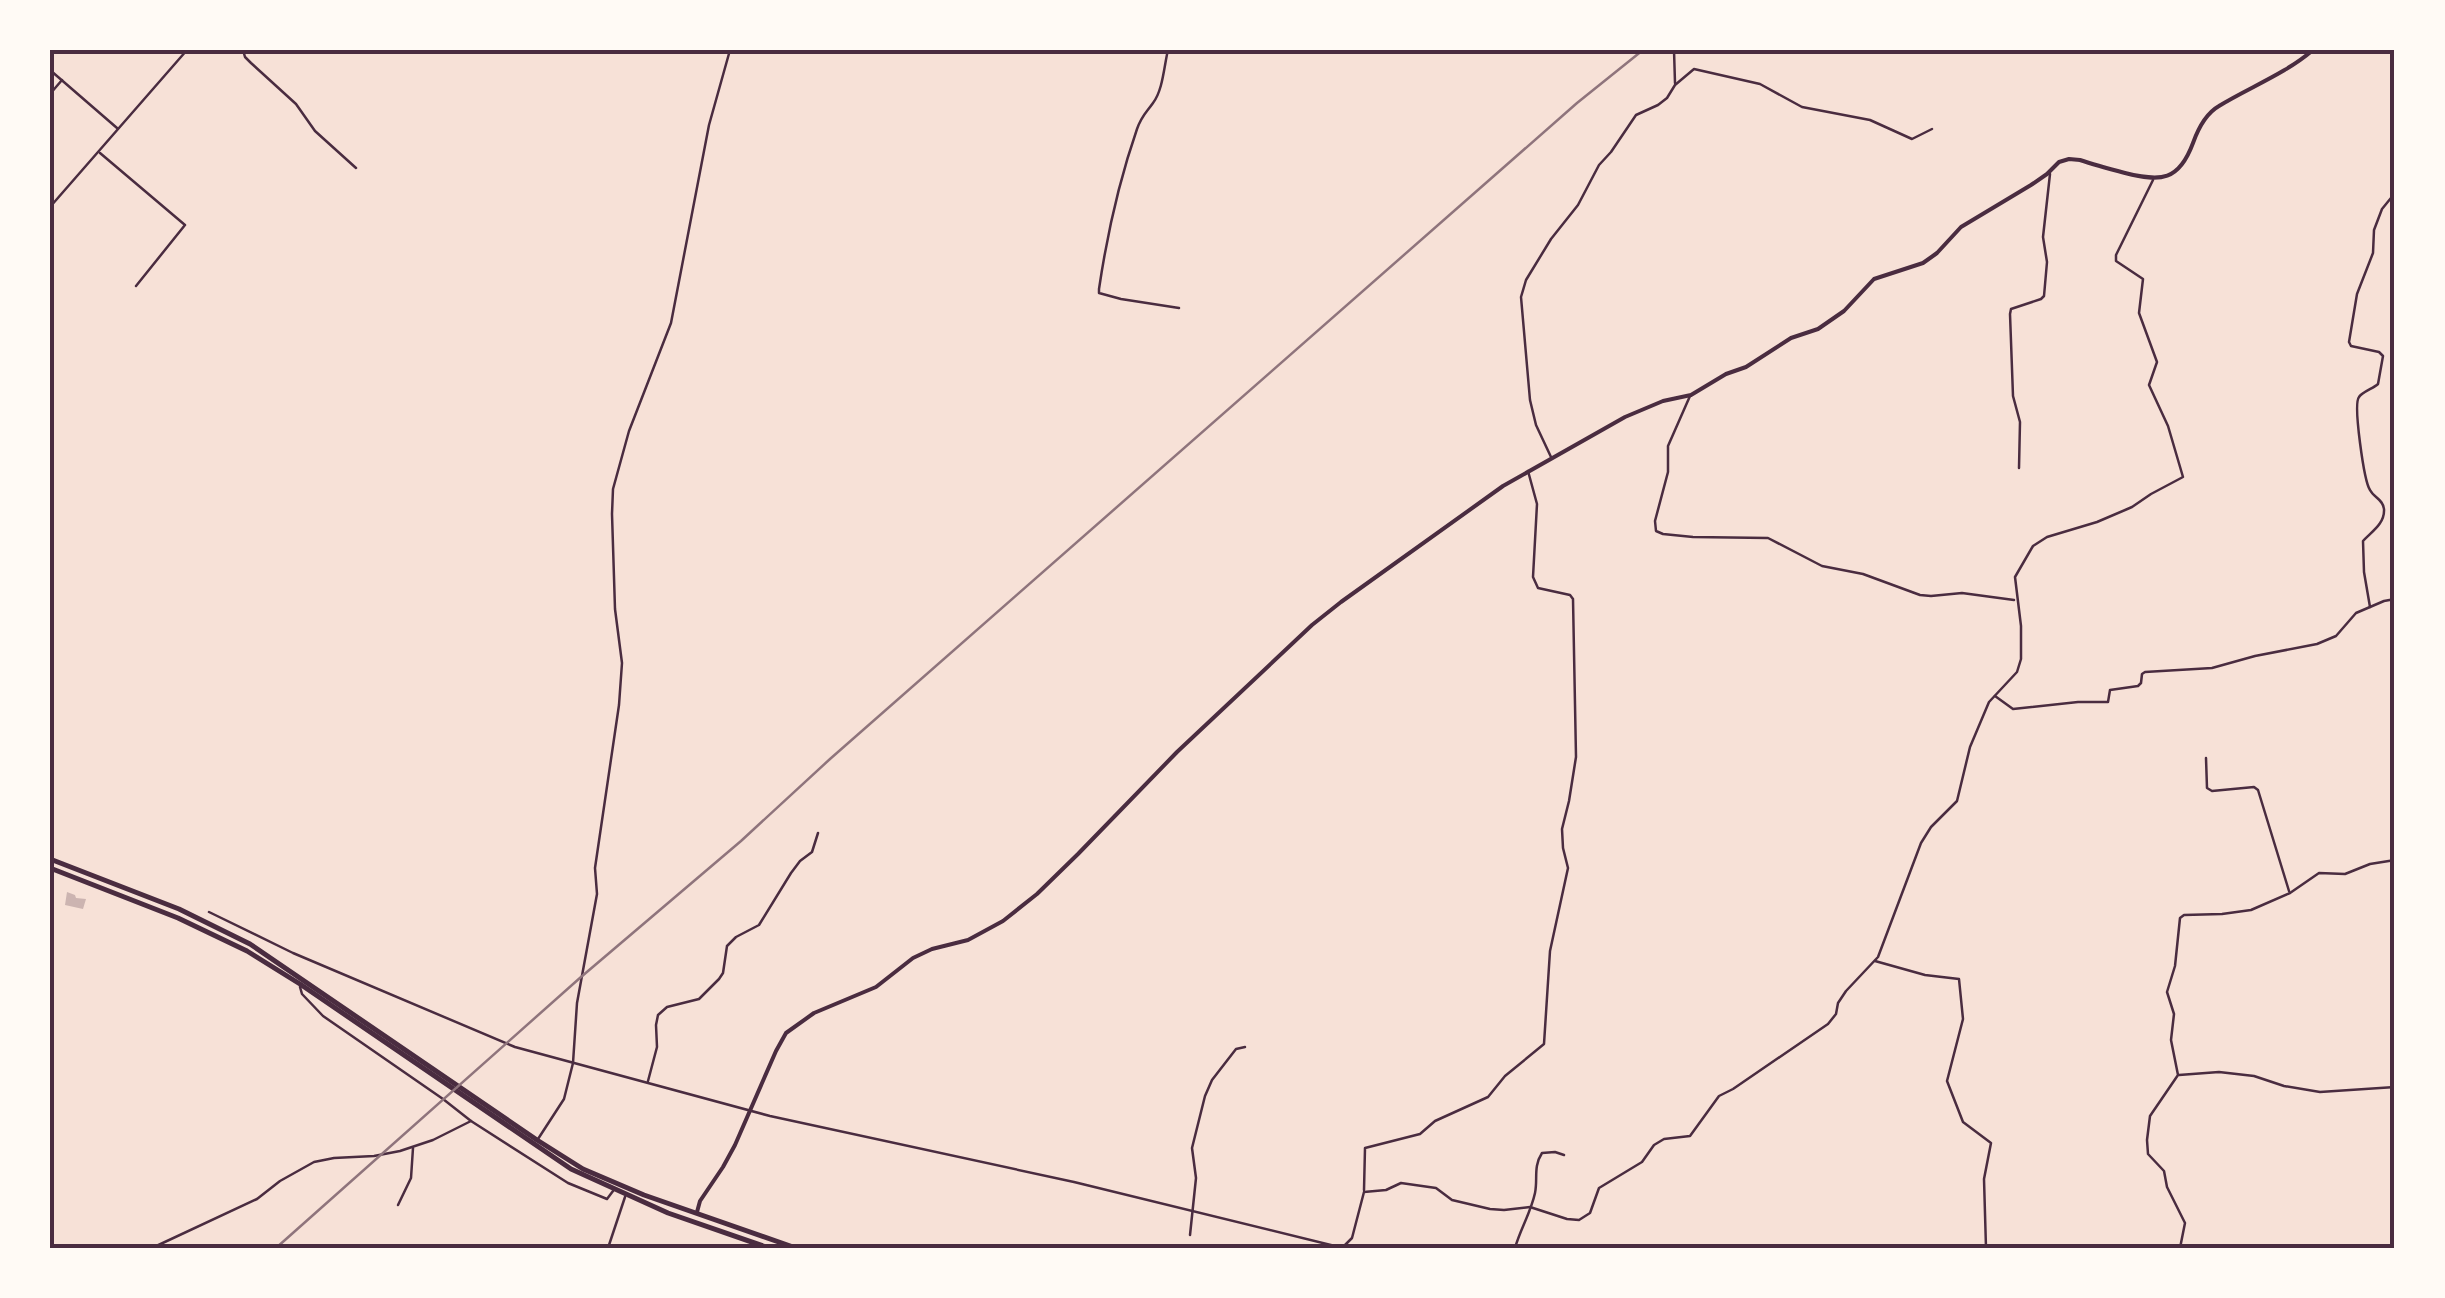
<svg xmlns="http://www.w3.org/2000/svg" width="2445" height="1298" font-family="'DejaVu Sans',sans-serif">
  <rect width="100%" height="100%" fill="#f7e1d7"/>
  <!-- building -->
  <path fill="#ccb4b1" d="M67 892 75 895 76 898 86 899 83 909 65 905Z"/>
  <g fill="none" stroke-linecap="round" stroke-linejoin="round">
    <!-- minor -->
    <g stroke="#4a2c40" stroke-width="2.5">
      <path d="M243 50 245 57 251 63 296 104 315 131 356 168"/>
      <path d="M1168 50C1164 66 1163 90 1153 103 1146 113 1142 115 1137 129 1119 181 1107 235 1099 289V293L1121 299 1179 308"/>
      <path d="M1674 50 1675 83"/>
      <path d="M50 70 117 128"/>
      <path d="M50 94 62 80"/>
      <path d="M100 153 185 225 136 286"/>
      <path d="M50 207 187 50"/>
      <path d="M1690 396 1668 446V472L1655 521 1656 531 1663 534 1693 537 1768 538 1822 566 1863 574 1920 595 1931 596 1962 593 2014 600"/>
      <path d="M1551 457 1536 425 1530 400 1521 297 1526 280 1551 239 1578 205 1599 165 1611 152 1636 115 1658 105 1667 98 1675 85 1694 69 1760 84 1802 107 1870 120 1912 139 1932 129"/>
      <path d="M2019 468 2020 422 2013 396 2010 314 2011 309 2041 299 2044 296 2047 262 2043 237 2050 174"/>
      <path d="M2370 607 2364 572 2363 541C2371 532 2385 524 2384 509 2383 499 2374 498 2370 490 2364 481 2353 404 2359 397 2362 392 2374 388 2378 384L2383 356 2379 352 2351 346 2349 342 2357 294 2373 253 2374 230 2382 209 2395 193"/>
      <path d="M1995 696 2013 709 2078 702H2108L2110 690 2138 686 2141 683 2142 674 2145 672 2212 668 2255 656 2317 644 2336 636 2356 613 2384 601 2395 599"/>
      <path d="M2206 758 2207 788 2212 791 2254 787 2258 790 2289 891"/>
      <path d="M209 912 293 953 515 1047 770 1116 1074 1182 1339 1247"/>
      <path d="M1875 961 1925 975 1959 979 1963 1019 1947 1081 1963 1122 1991 1143 1984 1179 1986 1248"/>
      <path d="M300 987 302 994 323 1016 443 1099 471 1121 568 1183 607 1199 613 1191"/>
      <path d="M2179 1075 2219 1072 2254 1076 2284 1086 2320 1092 2395 1087"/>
      <path d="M648 1081 657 1047 656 1025 658 1015 667 1007 699 999 719 979 723 973 727 946 736 937 759 925 791 873 800 861 812 852 818 833"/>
      <path d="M538 1139 564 1099 573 1063 577 1003 597 894 595 868 619 705 622 663 615 609 612 514 613 489 629 431 671 323 709 125 730 50"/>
      <path d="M1364 1190 1365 1148 1420 1134 1435 1121 1488 1097 1505 1076 1544 1044 1550 951 1568 868 1563 848 1562 829 1569 801 1576 757 1573 599 1570 595 1538 588 1533 577 1537 504 1528 471"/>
      <path d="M398 1205 411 1178 413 1148"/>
      <path d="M1190 1235 1196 1178 1192 1148 1205 1096 1212 1080 1236 1049 1245 1047"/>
      <path d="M152 1248 257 1199 280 1181 314 1162 334 1158 374 1156 400 1151 433 1140 471 1121"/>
      <path d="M608 1248 625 1197"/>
      <path d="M1342 1248 1352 1238 1364 1192 1386 1190 1401 1183 1436 1188 1452 1200 1490 1209 1504 1210 1530 1207 1567 1219 1579 1220 1590 1213 1599 1188 1642 1162 1654 1145 1664 1139 1690 1136 1719 1096 1733 1089 1828 1024 1836 1014 1838 1003 1846 991 1878 957 1921 843 1931 827 1957 801 1970 747 1989 702 2017 672 2021 659V626L2015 577 2033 546 2047 537 2097 522 2132 507 2151 494 2183 477 2168 426 2149 385 2157 362 2139 313 2143 279 2116 261V255L2153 180"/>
      <path d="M1515 1248C1520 1230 1531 1212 1535 1193 1538 1178 1533 1167 1542 1153L1555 1152 1564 1155"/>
      <path d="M2180 1248 2185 1223 2167 1187 2164 1171 2148 1154 2147 1140 2150 1116 2178 1075 2171 1040 2174 1014 2167 992 2175 966 2180 918 2184 915 2222 914 2251 910 2290 893 2319 873 2345 874 2370 864 2395 860"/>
    </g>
    <!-- secondary -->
    <path stroke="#4a2c40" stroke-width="4" d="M697 1212 700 1201 723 1167 735 1145 776 1051 786 1033 814 1013 876 987 913 958 932 949 968 940 1003 921 1037 894 1078 854 1177 752 1312 625 1341 602 1503 486 1625 417 1663 401 1691 395 1726 374 1746 367 1791 338 1818 329 1844 311 1874 279 1923 263 1937 253 1961 227 2031 185 2047 174 2059 162 2069 159 2080 160C2095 165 2110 169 2125 173 2161 182 2179 181 2193 143 2198 129 2205 114 2219 106 2250 87 2285 74 2313 50"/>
    <!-- trunk -->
    <g stroke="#4a2c40" stroke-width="5">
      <path d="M50 859 179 909 250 944 537 1140 583 1169 644 1195 796 1248"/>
      <path d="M50 868 178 918 247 951 300 984 571 1169 668 1213 769 1248"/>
    </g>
    <!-- rail -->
    <path stroke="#8f747c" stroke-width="2.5" d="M276 1248 581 977 741 841 830 759 1577 103 1643 50"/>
  </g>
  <!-- border -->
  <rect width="2445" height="1298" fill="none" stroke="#fffaf5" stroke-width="105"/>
  <rect x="52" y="52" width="2340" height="1194" fill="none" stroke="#4a2c40" stroke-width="4"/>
</svg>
